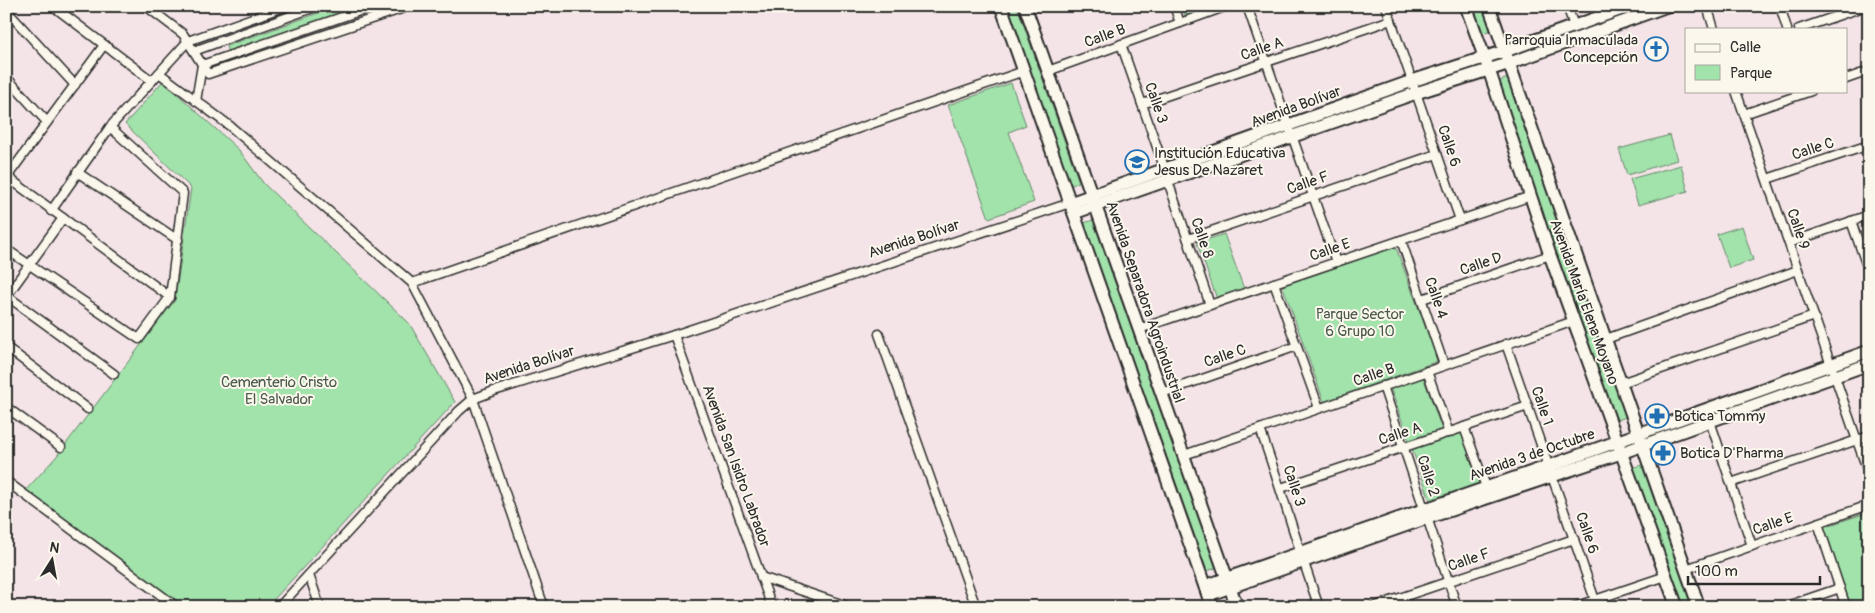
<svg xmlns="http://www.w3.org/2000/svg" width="1875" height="613" font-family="Pangolin,sans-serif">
  <rect width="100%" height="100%" fill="#f4e4e7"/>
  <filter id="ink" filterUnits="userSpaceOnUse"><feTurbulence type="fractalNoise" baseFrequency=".02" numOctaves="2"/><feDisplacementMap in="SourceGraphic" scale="10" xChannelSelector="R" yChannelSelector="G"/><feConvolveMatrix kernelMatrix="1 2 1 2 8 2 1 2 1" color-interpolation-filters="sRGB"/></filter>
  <g filter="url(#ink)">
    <!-- green -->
    <g fill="#a2e2ab" stroke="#66866b">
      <path d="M338 6H360L228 53 226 46Z"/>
      <path d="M1007 6H1017L1079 182 1070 186Z"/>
      <path d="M1182 6H1212L1185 16Z"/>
      <path d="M1470 6H1483L1492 30 1480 34Z"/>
      <path d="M1508 78 1626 417 1615 421 1497 82Z"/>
      <path d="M163 81 239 150 264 184 409 323 455 402 267 607H182L24 492 56 457 175 300 191 188 125 124Z"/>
      <path d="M1011 83 1026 125 1009 132 1034 202 989 218 948 105Z"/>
      <path d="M1670 135 1677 160 1627 175 1619 149Z"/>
      <path d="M1681 165 1688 191 1638 205 1630 179Z"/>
      <path d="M1093 220 1216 568 1207 571 1084 223Z"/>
      <path d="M1742 226 1753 260 1729 268 1717 234Z"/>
      <path d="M1224 234 1244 289 1217 299 1197 243Z"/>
      <path d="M1395 245 1438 361 1324 402 1282 284Z"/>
      <path d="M1423 376 1442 430 1409 441 1390 387Z"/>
      <path d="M1462 432 1481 485 1431 503 1412 449Z"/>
      <path d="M1642 465 1692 607H1680L1631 468Z"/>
      <path d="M1869 512V607H1851L1824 527Z"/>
    </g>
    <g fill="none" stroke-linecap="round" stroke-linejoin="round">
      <!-- street casing -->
      <g stroke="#2b2b2b" stroke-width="11">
        <g id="street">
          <path d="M53 6 152 81"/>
          <path d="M146 6 183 34 208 74 410 6"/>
          <path d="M1174 6 1180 23"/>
          <path d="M1247 6 1336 262"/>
          <path d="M1386 6 1460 220"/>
          <path d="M1567 6 1574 26"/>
          <path d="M1707 6 1714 29"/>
          <path d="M1780 6 1787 29"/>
          <path d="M6 10 75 85"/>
          <path d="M1799 29 1866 6"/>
          <path d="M1121 44 1165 170"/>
          <path d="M194 51 318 6"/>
          <path d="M1048 71 1227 6"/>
          <path d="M159 73 230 126 412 283 473 399 544 607"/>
          <path d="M6 77 47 122"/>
          <path d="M1846 79 1869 71"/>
          <path d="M1736 91 1869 475"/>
          <path d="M196 101 202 65 374 6"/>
          <path d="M1142 104 1391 20"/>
          <path d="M1744 114 1811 91"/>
          <path d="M77 172 178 240"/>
          <path d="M6 176 170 297"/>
          <path d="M7 177 104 45"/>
          <path d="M1767 179 1869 145"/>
          <path d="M1168 181 1210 305"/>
          <path d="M51 211 110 127 188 41 286 6"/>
          <path d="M1851 221 1869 272"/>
          <path d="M1188 239 1437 154"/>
          <path d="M1401 240 1444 365"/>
          <path d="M1789 243 1869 215"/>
          <path d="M6 249 139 339 170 297 183 193 110 127"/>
          <path d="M412 283 1024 71"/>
          <path d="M1274 283 1319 408"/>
          <path d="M7 296 114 374"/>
          <path d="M6 297 63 218"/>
          <path d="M1422 299 1550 255"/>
          <path d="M1139 329 1531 196"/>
          <path d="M879 334 976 607"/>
          <path d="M674 335 772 607"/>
          <path d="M1606 339 1798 270"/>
          <path d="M1506 344 1595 600"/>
          <path d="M6 347 88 409"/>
          <path d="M1427 371 1449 433"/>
          <path d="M1621 383 1814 316"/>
          <path d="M1383 386 1457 607"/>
          <path d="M1162 393 1297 346"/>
          <path d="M6 407 61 447"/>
          <path d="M1710 421 1752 546"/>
          <path d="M1464 427 1486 487"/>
          <path d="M1260 429C1281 488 1298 548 1319 607"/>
          <path d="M1184 455 1574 321"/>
          <path d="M6 481 177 607"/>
          <path d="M1731 483 1869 436"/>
          <path d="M1281 488 1528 406"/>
          <path d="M1818 523 1846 607"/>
          <path d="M1686 569 1869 505"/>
          <path d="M309 575 320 607"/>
          <path d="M761 577 850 607"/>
          <path d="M279 607 459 411 473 399 494 391 674 335 1070 203"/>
          <path d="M1373 607 1574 539"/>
          <path d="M1574 607 1666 576"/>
          <path d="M1784 607 1840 588"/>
        </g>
      </g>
      <!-- secondary casing -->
      <g stroke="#2b2b2b" stroke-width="15">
        <g id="secondary">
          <path d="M1001 6 1212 607"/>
          <path d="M1025 6 1237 607"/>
          <path d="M1466 6 1489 70 1550 255 1677 607"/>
          <path d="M1489 6 1699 607"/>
          <path d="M1070 203 1412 81 1505 51 1630 6"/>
          <path d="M1074 213 1416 93 1510 63 1667 6"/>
          <path d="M1205 586 1549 466 1869 351"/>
          <path d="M1208 595 1427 518 1621 453 1869 364"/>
        </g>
      </g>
      <!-- street -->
      <use href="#street" stroke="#fbf7ec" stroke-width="8"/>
      <!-- secondary -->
      <use href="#secondary" stroke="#fbf7ec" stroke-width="11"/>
    </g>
  </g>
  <!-- icons -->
  <defs>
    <g id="church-ring" transform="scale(1.25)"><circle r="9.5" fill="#fbf7ec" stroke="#1f6fb2" stroke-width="1.5"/><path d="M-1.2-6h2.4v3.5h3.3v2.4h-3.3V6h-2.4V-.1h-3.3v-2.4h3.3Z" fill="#1f6fb2"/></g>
    <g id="school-ring" transform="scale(1.25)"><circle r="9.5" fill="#fbf7ec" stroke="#1f6fb2" stroke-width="1.5"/><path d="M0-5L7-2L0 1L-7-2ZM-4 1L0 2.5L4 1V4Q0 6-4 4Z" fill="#1f6fb2"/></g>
    <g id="pharmacy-ring" transform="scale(1.25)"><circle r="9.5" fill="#fbf7ec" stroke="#1f6fb2" stroke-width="1.5"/><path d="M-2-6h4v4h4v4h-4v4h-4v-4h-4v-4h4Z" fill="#1f6fb2"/></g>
  </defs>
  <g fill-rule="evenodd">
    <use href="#church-ring" x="1656" y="49"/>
    <use href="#school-ring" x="1137" y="162"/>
    <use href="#pharmacy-ring" x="1657" y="416"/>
    <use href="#pharmacy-ring" x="1663" y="453"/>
  </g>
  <g text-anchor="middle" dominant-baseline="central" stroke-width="4" stroke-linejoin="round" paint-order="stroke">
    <!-- street labels -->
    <g font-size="15" fill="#2b2b2b" stroke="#fbf7ec">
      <text transform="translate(1105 36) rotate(-20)">Calle B</text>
      <text transform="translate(1262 49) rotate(-19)">Calle A</text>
      <text transform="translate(1156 103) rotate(71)">Calle 3</text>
      <text transform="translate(1296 107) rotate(-20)">Avenida Bolívar</text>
      <text transform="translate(1449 146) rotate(71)">Calle 6</text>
      <text transform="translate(1813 149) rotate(-18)">Calle C</text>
      <text transform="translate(1308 183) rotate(-19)">Calle F</text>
      <text transform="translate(1798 229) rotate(71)">Calle 9</text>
      <text transform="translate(1202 238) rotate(71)">Calle 8</text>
      <text transform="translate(914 239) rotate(-18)">Avenida Bolívar</text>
      <text transform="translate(1330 250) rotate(-19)">Calle E</text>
      <text transform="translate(1481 264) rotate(-19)">Calle D</text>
      <text transform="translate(1436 298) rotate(71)">Calle 4</text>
      <text transform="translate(1145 302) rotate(71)">Avenida Separadora Agroindustrial</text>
      <text transform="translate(1584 302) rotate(70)">Avenida María Elena Moyano</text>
      <text transform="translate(1225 356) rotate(-19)">Calle C</text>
      <text transform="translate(529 365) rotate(-18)">Avenida Bolívar</text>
      <text transform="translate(1374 375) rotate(-19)">Calle B</text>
      <text transform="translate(1542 406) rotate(71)">Calle 1</text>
      <text transform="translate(1400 434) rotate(-18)">Calle A</text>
      <text transform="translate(1532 455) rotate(-19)">Avenida 3 de Octubre</text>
      <text transform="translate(736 466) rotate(70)">Avenida San Isidro Labrador</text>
      <text transform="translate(1428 476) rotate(72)">Calle 2</text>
      <text transform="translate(1294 486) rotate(72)">Calle 3</text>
      <text transform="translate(1773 524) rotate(-19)">Calle E</text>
      <text transform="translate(1587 533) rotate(71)">Calle 6</text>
      <text transform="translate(1469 560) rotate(-19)">Calle F</text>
    </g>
    <!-- poi labels -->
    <g font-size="15" fill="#2b2b2b" stroke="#fbf7ec" text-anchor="start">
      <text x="1638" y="40" text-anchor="end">Parroquia Inmaculada<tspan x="1638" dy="17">Concepción</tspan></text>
      <text x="1154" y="153">Institución Educativa<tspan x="1154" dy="17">Jesus De Nazaret</tspan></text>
      <text x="1674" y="416">Botica Tommy</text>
      <text x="1680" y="453">Botica D'Pharma</text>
    </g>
    <!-- park labels -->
    <g font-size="15" fill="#49594b" stroke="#fbf7ec">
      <text x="1360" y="314">Parque Sector<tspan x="1360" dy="17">6 Grupo 10</tspan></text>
      <text x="279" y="382">Cementerio Cristo<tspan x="279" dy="17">El Salvador</tspan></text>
    </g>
  </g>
  <!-- margin -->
  <rect width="1875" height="613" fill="none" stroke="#fbf7ec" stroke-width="25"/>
  <rect x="12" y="12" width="1850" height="588" fill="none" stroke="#2b2b2b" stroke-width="2" filter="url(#ink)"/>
  <!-- legend -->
  <rect x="1685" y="28" width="162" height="65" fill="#fbf7ec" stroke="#a8a59f"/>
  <rect x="1695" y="44" width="25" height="8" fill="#fbf7ec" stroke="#a8a59f"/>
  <text x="1730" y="52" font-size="15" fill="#2b2b2b">Calle</text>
  <rect x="1695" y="65" width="25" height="15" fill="#a2e2ab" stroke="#a8a59f"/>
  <text x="1730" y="78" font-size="15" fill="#2b2b2b">Parque</text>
  <!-- north arrow -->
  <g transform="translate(52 560) rotate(11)" stroke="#fbf7ec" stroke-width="4" paint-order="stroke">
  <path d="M0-4L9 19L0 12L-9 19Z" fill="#2b2b2b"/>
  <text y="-8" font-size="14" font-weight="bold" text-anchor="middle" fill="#2b2b2b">N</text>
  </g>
  <!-- scale -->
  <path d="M1688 576v8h132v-8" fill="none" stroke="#2b2b2b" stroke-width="2.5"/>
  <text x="1695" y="576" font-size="15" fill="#2b2b2b" stroke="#fbf7ec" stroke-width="4" paint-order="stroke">100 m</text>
</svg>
